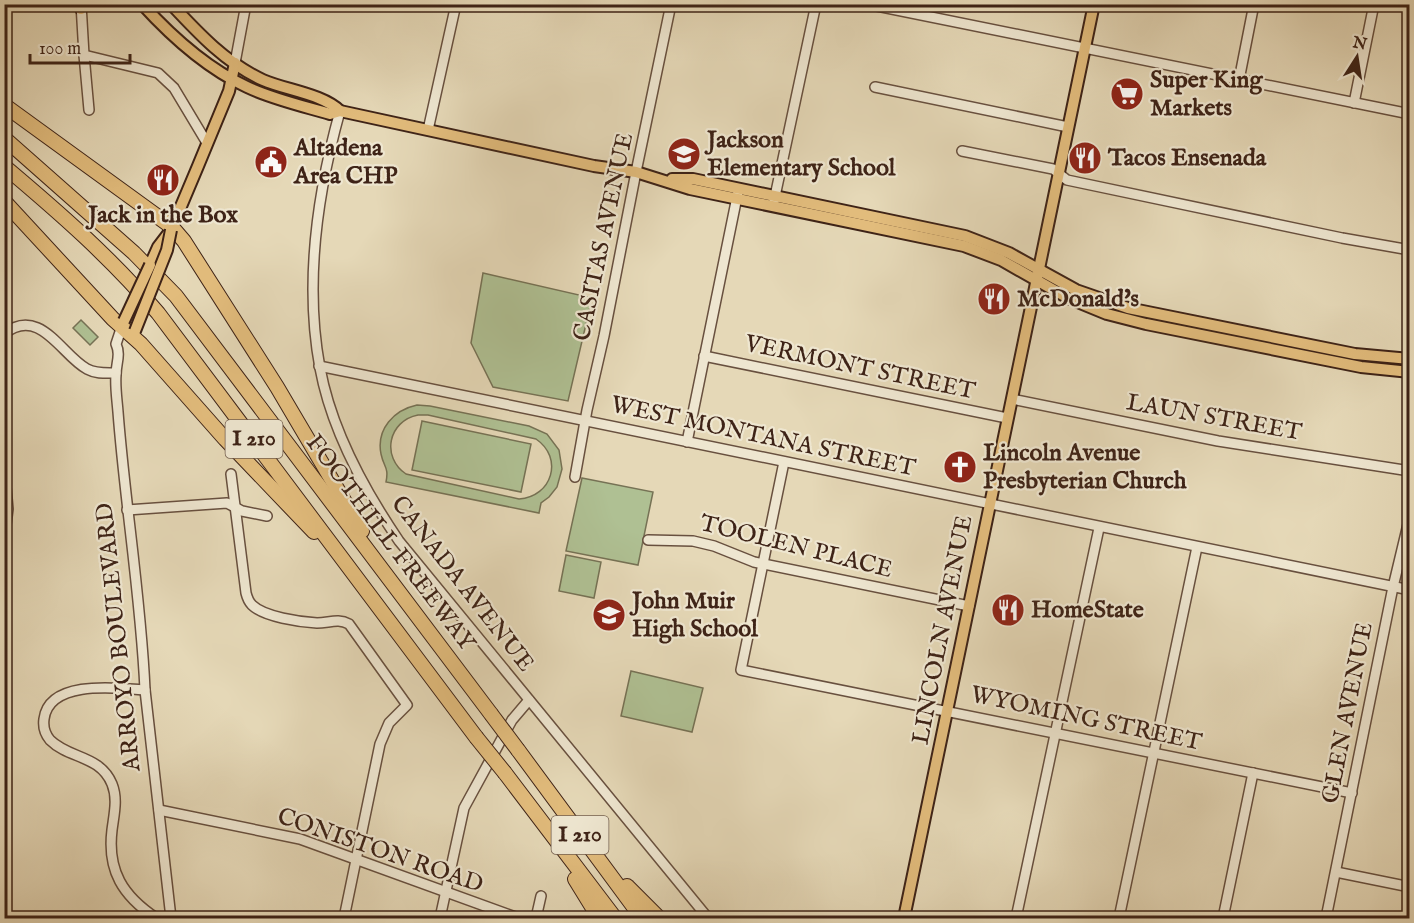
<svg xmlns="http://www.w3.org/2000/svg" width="1414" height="923" font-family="'IM FELL English',serif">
  <rect width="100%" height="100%" fill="#e5d8b7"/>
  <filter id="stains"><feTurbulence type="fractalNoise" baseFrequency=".00333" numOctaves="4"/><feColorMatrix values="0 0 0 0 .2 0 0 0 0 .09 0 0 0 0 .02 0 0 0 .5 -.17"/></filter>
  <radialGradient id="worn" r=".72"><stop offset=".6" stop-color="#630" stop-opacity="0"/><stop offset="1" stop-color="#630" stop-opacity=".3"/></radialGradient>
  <!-- green -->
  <g fill="#afc093" stroke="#767255" stroke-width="1.5" fill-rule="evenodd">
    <path d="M483 273 588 297 590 307 568 401 493 387 471 343Z"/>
    <path d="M81 320 98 337 90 345 73 328Z"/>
    <path d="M417 405 430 406 529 426 547 434 559 450 562 469 557 487 549 497 541 503 539 513 386 482C389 467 384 468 381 454 376 429 394 410 417 405ZM418 415H428L536 439C564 458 552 497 519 499L406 474C381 457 388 421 418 415Z"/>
    <path d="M422 421 531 444 521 492 412 470Z"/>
    <path d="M582 478 653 492 638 565 566 551Z"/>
    <path d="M566 555 601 562 594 598 559 591Z"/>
    <path d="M631 671 703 688 692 732 621 716Z"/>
  </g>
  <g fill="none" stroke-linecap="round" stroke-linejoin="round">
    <!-- minor casing -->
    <g stroke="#68503f" stroke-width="12">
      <g id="minor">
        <path d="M81 4 84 55 89 110"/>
        <path d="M867 4 1410 114"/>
        <path d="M84 55 158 73 174 88 207 143"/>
        <path d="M235 63 246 4"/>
        <path d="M1239 80 1254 4"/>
        <path d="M875 87 1068 127"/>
        <path d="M1354 103 1374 4"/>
        <path d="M340 111C317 194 304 283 320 368 331 428 365 491 399 541L708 918"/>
        <path d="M428 130 456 4"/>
        <path d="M962 151 1053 169 1067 180 1342 238 1410 250"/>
        <path d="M774 201 816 4"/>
        <path d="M122 326 116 344C121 355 116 363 116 375 115 387 117 399 118 412 125 504 141 597 145 690L171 918"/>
        <path d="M4 334C40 305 62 356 87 369 96 374 106 373 116 373"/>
        <path d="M704 356 1007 418"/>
        <path d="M319 366 1410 590"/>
        <path d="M1012 399 1218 441 1410 471"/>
        <path d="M687 442 738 192"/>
        <path d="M784 462 741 670 1352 793"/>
        <path d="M4 466 8 509 4 540"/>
        <path d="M231 474 246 593C247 597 249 602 252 605 264 617 300 622 317 623 329 623 338 618 349 624L407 705 389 723 380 744 344 918"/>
        <path d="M575 477 587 410 604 336 636 172 671 4"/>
        <path d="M127 510 227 503 242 511 267 516"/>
        <path d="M648 540 693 541 714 546 754 562 969 606"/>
        <path d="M145 690C118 688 49 679 44 719 43 726 45 734 50 740 69 759 100 755 112 784 118 799 114 814 112 830 107 871 123 896 156 918"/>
        <path d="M159 810 300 839 518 918"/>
        <path d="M1336 872 1410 887"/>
        <path d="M440 918 464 808 512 720 529 700"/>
        <path d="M536 918 541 896"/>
        <path d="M1016 918 1099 528"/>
        <path d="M1119 918 1197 547"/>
        <path d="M1223 918 1253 773"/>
        <path d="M1326 918 1393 587 1410 516"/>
      </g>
    </g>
    <!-- major casing -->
    <g stroke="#3e2317" stroke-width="14">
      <g id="major">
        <path d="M80 4 81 9"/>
        <path d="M142 4C172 37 206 68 247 87 272 99 303 106 330 114L340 111 594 166 636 172 690 189 964 246 1001 260 1068 298 1107 314 1146 324 1361 367 1410 372"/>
        <path d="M171 4C199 34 226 63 263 80 286 90 323 94 340 111"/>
        <path d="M672 179H693L965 236 1009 253 1076 290 1128 308 1355 354 1410 359"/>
        <path d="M150 265 158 247 171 230 198 166 229 91 235 63"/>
        <path d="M904 918 1094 4"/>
      </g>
    </g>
    <!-- highway casing -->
    <g stroke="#3e2317" stroke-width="16">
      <g id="highway">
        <path d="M4 105 172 227 184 241 277 387 362 531"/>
        <path d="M4 138 134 253 176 296 491 714"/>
        <path d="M4 166C61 214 110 257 158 313L476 737"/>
        <path d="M4 201 113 319 141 344 225 439 314 532"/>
        <path d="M518 750 642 918"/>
        <path d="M505 773 615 918"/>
        <path d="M575 879 599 918"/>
        <path d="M627 886 659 918"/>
      </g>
    </g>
    <!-- minor -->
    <use href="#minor" stroke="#eee6d0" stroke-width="9"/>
    <!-- major -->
    <use href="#major" stroke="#e2bc7c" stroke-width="10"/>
    <!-- highway -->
    <use href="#highway" stroke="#e2bc7c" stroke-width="14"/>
    <!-- major-bridge casing -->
    <g stroke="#3e2317" stroke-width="14" stroke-linecap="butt">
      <g id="major-bridge">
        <path d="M124 321 150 265"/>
        <path d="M135 331 167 250 171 230"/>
      </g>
    </g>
    <!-- highway-bridge casing -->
    <g stroke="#3e2317" stroke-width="16" stroke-linecap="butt">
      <g id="highway-bridge">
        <path d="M491 714 518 750"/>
        <path d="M476 737 505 773"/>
      </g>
    </g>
    <!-- major-bridge -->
    <use href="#major-bridge" stroke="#e2bc7c" stroke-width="10"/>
    <!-- highway-bridge -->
    <use href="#highway-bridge" stroke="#e2bc7c" stroke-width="14"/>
  </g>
  <!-- icons -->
  <defs>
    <g id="supermarket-disc" transform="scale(1.725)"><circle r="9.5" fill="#8f2418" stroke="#eee6d0"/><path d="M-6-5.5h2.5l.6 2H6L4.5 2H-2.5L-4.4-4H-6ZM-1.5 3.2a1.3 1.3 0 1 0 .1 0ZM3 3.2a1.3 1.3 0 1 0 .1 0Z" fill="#fff"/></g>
    <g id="school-disc" transform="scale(1.725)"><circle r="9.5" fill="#8f2418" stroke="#eee6d0"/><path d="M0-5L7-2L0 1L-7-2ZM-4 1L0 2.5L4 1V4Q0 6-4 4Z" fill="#fff"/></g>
    <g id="restaurant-disc" transform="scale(1.725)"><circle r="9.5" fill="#8f2418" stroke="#eee6d0"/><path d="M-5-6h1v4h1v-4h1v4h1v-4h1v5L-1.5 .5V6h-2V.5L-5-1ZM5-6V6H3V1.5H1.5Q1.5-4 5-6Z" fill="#fff"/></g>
    <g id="civic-disc" transform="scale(1.725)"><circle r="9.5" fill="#8f2418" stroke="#eee6d0"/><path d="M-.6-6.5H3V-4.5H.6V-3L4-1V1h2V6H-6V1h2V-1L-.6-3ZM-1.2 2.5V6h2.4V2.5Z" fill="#fff"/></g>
    <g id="church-disc" transform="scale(1.725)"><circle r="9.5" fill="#8f2418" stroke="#eee6d0"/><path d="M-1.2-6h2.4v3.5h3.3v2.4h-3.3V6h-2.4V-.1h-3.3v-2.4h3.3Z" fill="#fff"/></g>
  </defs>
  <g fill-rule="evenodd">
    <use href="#supermarket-disc" x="1127" y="94"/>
    <use href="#school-disc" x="684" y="154"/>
    <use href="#restaurant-disc" x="1085" y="158"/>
    <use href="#civic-disc" x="271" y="162"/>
    <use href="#restaurant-disc" x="163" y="180"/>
    <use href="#restaurant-disc" x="994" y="299"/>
    <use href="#church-disc" x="960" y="467"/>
    <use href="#restaurant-disc" x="1008" y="610"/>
    <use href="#school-disc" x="609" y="615"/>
  </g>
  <g text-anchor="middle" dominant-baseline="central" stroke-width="4.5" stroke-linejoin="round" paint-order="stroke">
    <!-- shield labels -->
    <g fill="#eee6d0" stroke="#735e4e" stroke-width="1.5">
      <rect x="225.5" y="420" width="57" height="38" rx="4.5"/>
      <rect x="551.5" y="816" width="57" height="38" rx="4.5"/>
    </g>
    <g font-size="22" font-weight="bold" fill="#3e2317">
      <text x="254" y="439">I 210</text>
      <text x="580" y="835">I 210</text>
    </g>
    <!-- poi labels -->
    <g font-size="24" font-weight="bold" fill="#3e2317" stroke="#eee6d0" text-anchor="start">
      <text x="1150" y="80">Super King<tspan x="1150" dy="28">Markets</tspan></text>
      <text x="707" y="140">Jackson<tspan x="707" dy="28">Elementary School</tspan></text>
      <text x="294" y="148">Altadena<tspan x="294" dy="28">Area CHP</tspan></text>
      <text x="1108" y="158">Tacos Ensenada</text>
      <text x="163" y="215" text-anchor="middle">Jack in the Box</text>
      <text x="1017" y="299">McDonald's</text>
      <text x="983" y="453">Lincoln Avenue<tspan x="983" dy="28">Presbyterian Church</tspan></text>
      <text x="632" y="601">John Muir<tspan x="632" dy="28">High School</tspan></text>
      <text x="1031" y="610">HomeState</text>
    </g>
    <!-- street labels -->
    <g font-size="24" fill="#3e2317" stroke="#eee6d0">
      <text transform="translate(604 237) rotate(-78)">CASITAS AVENUE</text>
      <text transform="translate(860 368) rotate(12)">VERMONT STREET</text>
      <text transform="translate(1214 418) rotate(10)">LAUN STREET</text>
      <text transform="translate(763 437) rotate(12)">WEST MONTANA STREET</text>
      <text transform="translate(390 543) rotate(53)">FOOTHILL FREEWAY</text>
      <text transform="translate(796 547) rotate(14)">TOOLEN PLACE</text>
      <text transform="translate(462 584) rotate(52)">CANADA AVENUE</text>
      <text transform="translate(943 630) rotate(-79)">LINCOLN AVENUE</text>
      <text transform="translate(119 637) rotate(-96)">ARROYO BOULEVARD</text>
      <text transform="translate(1348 713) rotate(-79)">GLEN AVENUE</text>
      <text transform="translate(1086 719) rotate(12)">WYOMING STREET</text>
      <text transform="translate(380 851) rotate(19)">CONISTON ROAD</text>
    </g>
  </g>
  <!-- margin -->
  <rect width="1414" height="923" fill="none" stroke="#e5d8b7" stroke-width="24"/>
  <rect x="6" y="6" width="1402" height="911" fill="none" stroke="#3e2317" stroke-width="3"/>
  <rect x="12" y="12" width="1390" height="899" fill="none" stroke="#3e2317" stroke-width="1.5"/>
  <!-- north arrow -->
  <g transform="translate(1357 57) rotate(12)" stroke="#eee6d0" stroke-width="4.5" paint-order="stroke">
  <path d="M0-4.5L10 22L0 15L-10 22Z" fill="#3e2317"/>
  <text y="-9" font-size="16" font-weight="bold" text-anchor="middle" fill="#3e2317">N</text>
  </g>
  <!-- scale -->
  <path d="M30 54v9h100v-9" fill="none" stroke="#3e2317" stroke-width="3"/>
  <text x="39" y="54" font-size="18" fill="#3e2317" stroke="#eee6d0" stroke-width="4.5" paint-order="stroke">100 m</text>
  <rect width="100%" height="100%" filter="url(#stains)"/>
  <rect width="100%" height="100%" fill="url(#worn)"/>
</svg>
